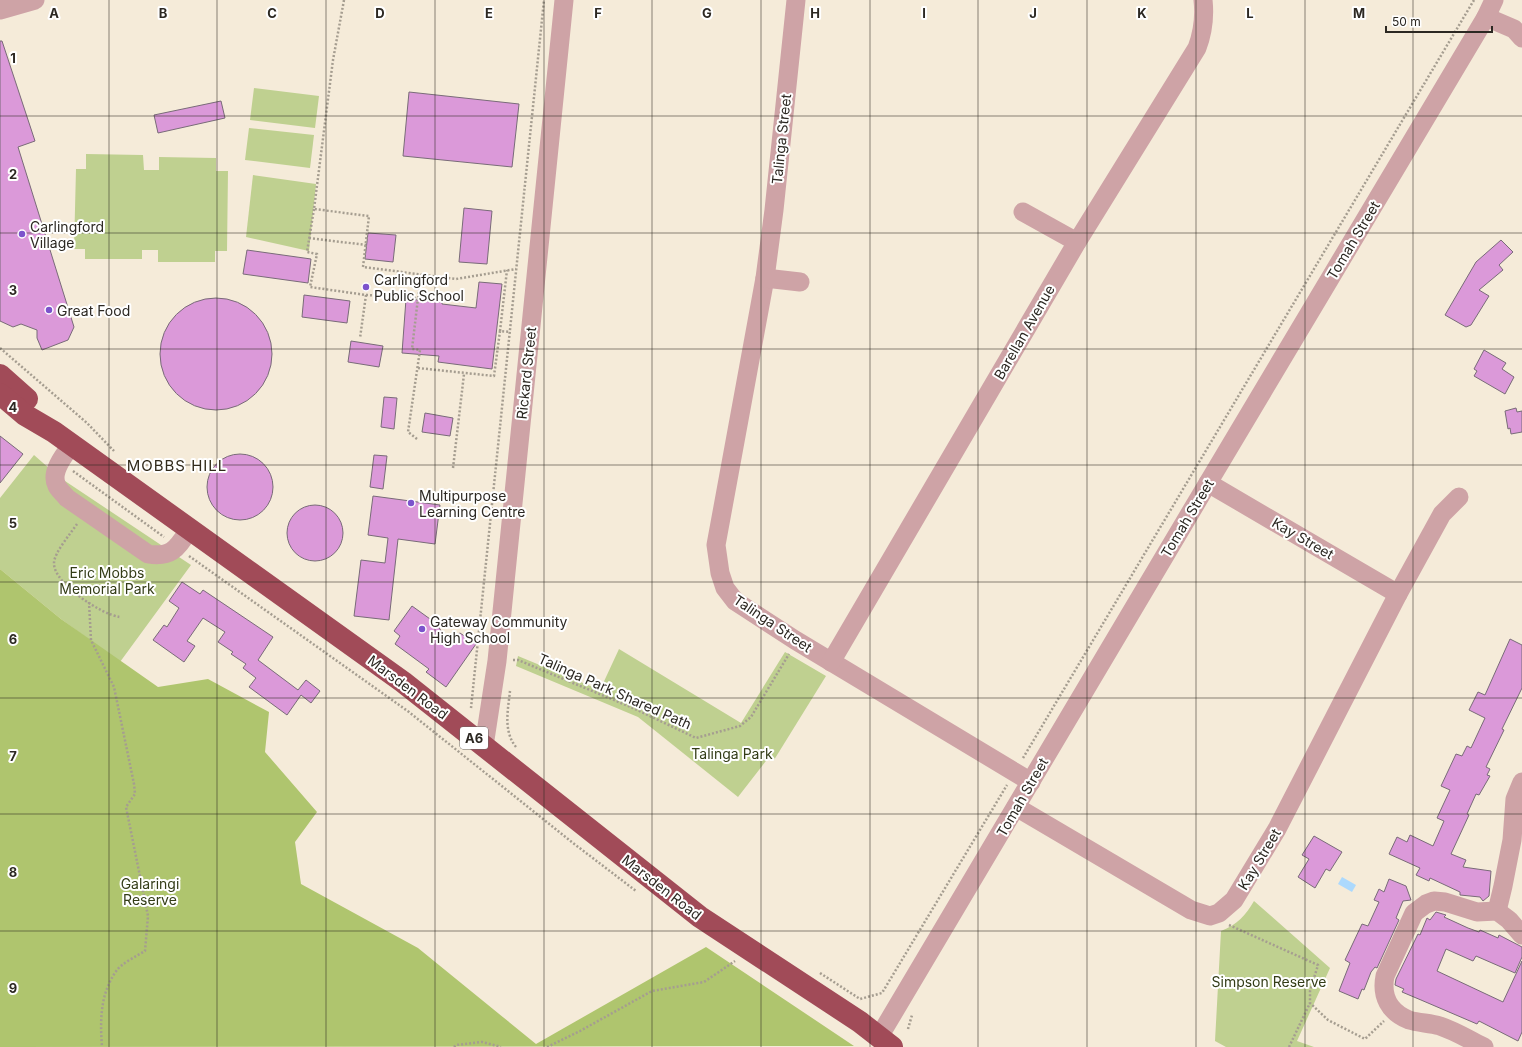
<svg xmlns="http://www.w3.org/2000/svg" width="1522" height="1047" font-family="Inter,sans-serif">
  <rect width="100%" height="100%" fill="#f5ebd9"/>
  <!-- green -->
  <g fill="#bfd090">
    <path d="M254 88 319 96 315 128 250 120Z"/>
    <path d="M249 128 314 135 310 168 245 160Z"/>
    <path d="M86 154 143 155 144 170H159V157L216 158V171H228L227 251H215V262H158V250H142V259H85V249H74L76 169H86Z"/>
    <path d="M253 175 316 184 309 251 246 237Z"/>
    <path d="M34 455 59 477 191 565 120 662 61 619 0 569V498Z"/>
    <path d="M619 649 741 723 785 652 826 676 774 760 769 757 738 797 638 717 516 666 518 656 600 690Z"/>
    <path d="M1254 901 1330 968 1297 1041 1314 1047H1226L1215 1041 1221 931C1237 925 1246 915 1254 901Z"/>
  </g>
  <!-- forest -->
  <path fill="#afc56e" d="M0 569 61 619 158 687 208 679 269 712 265 752 317 812 295 842 301 884 418 948 536 1044 706 947 854 1046 0 1047Z"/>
  <!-- water -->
  <path fill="#acd9fd" d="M1342 877 1356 885 1352 892 1338 884Z"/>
  <!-- building -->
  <g fill="#db99d9" stroke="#796b78">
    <path d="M0 41H2L35 141 18 147 74 327 68 340 42 350 37 338V330L21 324 13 327 0 321Z"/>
    <path d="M409 92 519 104 512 167 403 156Z"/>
    <path d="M221 101 225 118 158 133 154 115Z"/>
    <path d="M464 208 492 211 487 264 459 262Z"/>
    <path d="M368 233 396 235 393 262 365 259Z"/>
    <path d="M1501 240 1513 252 1499 265 1503 270 1479 290 1489 296 1471 325 1466 327 1445 315 1476 262Z"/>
    <path d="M247 250 311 259 308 283 243 274Z"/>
    <path d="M479 282 502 284 492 369 438 362 439 356 402 353 406 299 442 302V304L476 308Z"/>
    <path d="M304 295 350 301 347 323 302 317Z"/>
    <circle cx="216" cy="354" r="56"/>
    <path d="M351 341 383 346 379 367 348 362Z"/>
    <path d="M1484 350 1506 363 1502 369 1514 377 1505 394 1474 376 1477 371 1474 369Z"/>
    <path d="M384 397 397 398 394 429 381 427Z"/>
    <path d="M1516 408 1517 412 1522 411V432L1511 434 1510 428 1508 429 1505 411Z"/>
    <path d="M425 413 453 418 450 436 422 432Z"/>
    <path d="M0 436 23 454 0 483Z"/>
    <circle cx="240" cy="487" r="33"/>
    <path d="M374 455 387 456 383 489 370 487Z"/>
    <path d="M373 496 440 505 435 544 398 539 389 620 354 616 361 560 385 563 388 538 368 535Z"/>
    <circle cx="315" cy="533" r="28"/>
    <path d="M182 582 200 594 203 590 273 637 258 660 298 690 306 680 320 691 311 703 301 695 287 715 249 687 256 678 243 668 246 664 231 654 233 652 218 642 225 632 203 618 187 641 195 646 184 662 153 640 164 625 167 627 179 608 169 601Z"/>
    <path d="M412 606 437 624 444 636 453 637 460 633 476 644 446 687 426 672 429 669 395 644 400 636 394 631Z"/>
    <path d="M1510 639 1522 645V688L1502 729 1504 730 1486 767 1490 769 1487 775 1490 776 1479 795 1476 794 1467 814 1469 815 1451 854 1466 860 1463 867 1491 871 1489 896 1483 901 1480 897 1460 895V892L1430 878 1429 881 1416 875 1420 868 1389 854 1397 837 1407 842 1410 835 1433 846 1444 821 1437 818 1450 790 1441 786 1456 754 1462 756 1467 746 1471 748 1485 718 1469 710 1478 692 1485 695Z"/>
    <path d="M1314 836 1342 852 1330 871 1326 869 1315 888 1298 877 1309 859 1302 855Z"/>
    <path d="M1389 879 1406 886 1411 900 1403 901 1396 918 1399 920 1377 968 1375 967 1371 972 1364 990 1362 989 1358 999 1339 991 1350 963 1345 960 1362 924 1368 926 1379 902 1374 900 1379 889 1384 892Z"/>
    <path d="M1436 912 1446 915 1444 917 1468 928 1479 932 1480 930 1498 938 1499 935 1522 947V957L1515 973 1476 956 1473 961 1446 949 1437 971 1503 1002 1522 961V1032L1518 1041 1479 1021 1477 1024 1421 1000 1402 992 1404 989 1395 985 1396 979 1418 934 1420 935 1427 918 1430 920Z"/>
  </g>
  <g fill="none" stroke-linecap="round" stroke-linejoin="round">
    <!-- path -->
    <g stroke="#a59d90" stroke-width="2.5" stroke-dasharray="2 2" stroke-linecap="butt">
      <path d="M344 0 333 60 314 209 369 216 363 267 456 279 516 269"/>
      <path d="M314 209 307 252 317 254 310 287 366 295 360 338"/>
      <path d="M309 238 366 245"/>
      <path d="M366 295 418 298 421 275"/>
      <path d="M500 331 507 270"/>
      <path d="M0 348 87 423 114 451"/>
      <path d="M418 368 494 376 500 331 510 332"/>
      <path d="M417 439 408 432 420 350 412 349 418 298"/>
      <path d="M453 468 464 374"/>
      <path d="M73 471 164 537"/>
      <path d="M77 524C71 533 54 553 54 563 53 583 102 615 120 617"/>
      <path d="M189 556 409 712 573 843 636 891"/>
      <path d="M89 602 91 640 114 687 134 784 135 794 126 807 148 916 145 951C138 955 121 964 117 970 100 993 100 1020 102 1047"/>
      <path d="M513 660H518L633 708 696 738 740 726 751 717 789 654"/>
      <path d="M510 691C508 710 503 731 516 747"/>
      <path d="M471 708 544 0"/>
      <path d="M1023 758 1474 0"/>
      <path d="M1229 925 1318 965 1310 991V1003L1328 1020 1365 1039 1384 1021"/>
      <path d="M820 973 860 999 882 993 1007 785"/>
      <path d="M908 1029 912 1015"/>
      <path d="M454 1047 456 1045 482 1042 501 1047"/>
      <path d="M547 1047 580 1031 652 991 704 982 735 961"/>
      <path d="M1289 1047 1310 1003"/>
    </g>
    <!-- minor -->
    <g stroke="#cea3a6" stroke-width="19">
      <path d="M796 0 774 210 765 278 716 545 720 573 725 588 735 601 795 640 1031 782"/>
      <path d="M0 10 35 0"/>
      <path d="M1486 17 1514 29 1522 38"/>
      <path d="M1023 212 1077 242"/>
      <path d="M765 278 800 282"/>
      <path d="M71 446C63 456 50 473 57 486 59 490 64 494 67 498L148 554C172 558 177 548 189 530"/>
      <path d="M1208 483 1398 594"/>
      <path d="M831 662 1077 242 1197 48C1203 32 1205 18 1203 0"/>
      <path d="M484 746 497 661 564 0"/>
      <path d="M1016 807 1191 910 1210 916 1219 913 1234 900 1277 829 1398 594 1442 514 1459 497"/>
      <path d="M1497 911 1503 886 1512 840 1515 799 1522 782"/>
      <path d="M879 1037 1208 483 1486 17 1494 0"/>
      <path d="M1484 1047C1470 1040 1455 1031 1440 1026 1430 1023 1419 1023 1409 1020 1389 1012 1381 996 1385 976L1414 913 1426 904 1434 901 1445 902 1477 912 1497 911 1509 920 1522 935"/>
    </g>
    <!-- highway -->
    <g stroke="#a14b58" stroke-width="22">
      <path d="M0 375 27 399"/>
      <path d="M0 394 25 415 54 432 403 682 700 917 860 1022 892 1047"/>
    </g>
  </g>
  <!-- grid -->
  <path fill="none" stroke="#2c2822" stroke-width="1" stroke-opacity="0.55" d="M109 0V1047M217 0V1047M326 0V1047M435 0V1047M544 0V1047M652 0V1047M761 0V1047M870 0V1047M978 0V1047M1087 0V1047M1196 0V1047M1305 0V1047M1413 0V1047M0 116H1522M0 233H1522M0 349H1522M0 465H1522M0 582H1522M0 698H1522M0 814H1522M0 931H1522"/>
  <!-- markers -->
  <g fill="#7c53cc" stroke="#fff" stroke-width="1.5">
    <circle cx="22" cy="234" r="4"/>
    <circle cx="366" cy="287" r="4"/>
    <circle cx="49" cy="310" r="4"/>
    <circle cx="411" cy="503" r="4"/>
    <circle cx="422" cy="629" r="4"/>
  </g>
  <g text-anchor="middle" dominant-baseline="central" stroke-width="4" stroke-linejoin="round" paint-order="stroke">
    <!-- shield labels -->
    <rect fill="#fff" stroke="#6b6864" stroke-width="1" x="460" y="727" width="28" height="22" rx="3"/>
    <g font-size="13" font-weight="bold" fill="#2c2822">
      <text x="474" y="738">A6</text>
    </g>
    <!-- street labels -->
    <g font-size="14" fill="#2c2822" stroke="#fff">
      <text transform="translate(781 139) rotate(-84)">Talinga Street</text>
      <text transform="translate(1353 240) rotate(-59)">Tomah Street</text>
      <text transform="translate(1024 332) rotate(-60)">Barellan Avenue</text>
      <text transform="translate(526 373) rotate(-84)">Rickard Street</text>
      <text transform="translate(1187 518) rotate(-59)">Tomah Street</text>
      <text transform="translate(1303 538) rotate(30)">Kay Street</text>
      <text transform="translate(773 623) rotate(34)">Talinga Street</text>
      <text transform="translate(408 687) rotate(37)">Marsden Road</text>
      <text transform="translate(615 691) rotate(24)">Talinga Park Shared Path</text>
      <text transform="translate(1022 797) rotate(-60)">Tomah Street</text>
      <text transform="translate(1259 859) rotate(-59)">Kay Street</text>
      <text transform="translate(662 887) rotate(38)">Marsden Road</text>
    </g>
    <!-- poi labels -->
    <g font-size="14" fill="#2c2822" stroke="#fff" text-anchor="start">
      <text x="30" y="226">Carlingford<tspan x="30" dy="16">Village</tspan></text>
      <text x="374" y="279">Carlingford<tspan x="374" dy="16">Public School</tspan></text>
      <text x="57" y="310">Great Food</text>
      <text x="419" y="495">Multipurpose<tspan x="419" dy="16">Learning Centre</tspan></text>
      <text x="430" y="621">Gateway Community<tspan x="430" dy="16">High School</tspan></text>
    </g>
    <!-- park labels -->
    <g font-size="14" fill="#333c17" stroke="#fff">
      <text x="107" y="572">Eric Mobbs<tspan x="107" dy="16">Memorial Park</tspan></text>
      <text x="732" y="753">Talinga Park</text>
      <text x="150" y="883">Galaringi<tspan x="150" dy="16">Reserve</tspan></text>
      <text x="1269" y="981">Simpson Reserve</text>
    </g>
    <!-- neighbourhood labels -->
    <g font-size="15" letter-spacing="1" fill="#312a1b" stroke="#fff">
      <text x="177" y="465">MOBBS HILL</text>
    </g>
  </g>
  <g font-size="13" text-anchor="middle" font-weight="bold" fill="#2c2822" stroke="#fff" stroke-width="4" stroke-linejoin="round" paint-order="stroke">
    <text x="54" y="18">A</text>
    <text x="163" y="18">B</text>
    <text x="272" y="18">C</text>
    <text x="380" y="18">D</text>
    <text x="489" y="18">E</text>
    <text x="598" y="18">F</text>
    <text x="707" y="18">G</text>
    <text x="815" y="18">H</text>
    <text x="924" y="18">I</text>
    <text x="1033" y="18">J</text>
    <text x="1142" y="18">K</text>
    <text x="1250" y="18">L</text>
    <text x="1359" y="18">M</text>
    <text x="13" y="63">1</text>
    <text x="13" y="179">2</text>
    <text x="13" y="295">3</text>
    <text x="13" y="412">4</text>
    <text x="13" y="528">5</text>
    <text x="13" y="644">6</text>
    <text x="13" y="761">7</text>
    <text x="13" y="877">8</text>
    <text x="13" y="993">9</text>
  </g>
  <!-- scale -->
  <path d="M1386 26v6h106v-6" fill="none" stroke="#2c2822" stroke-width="2"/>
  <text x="1392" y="26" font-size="12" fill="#2c2822" stroke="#ffffff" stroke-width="3" paint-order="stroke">50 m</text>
</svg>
